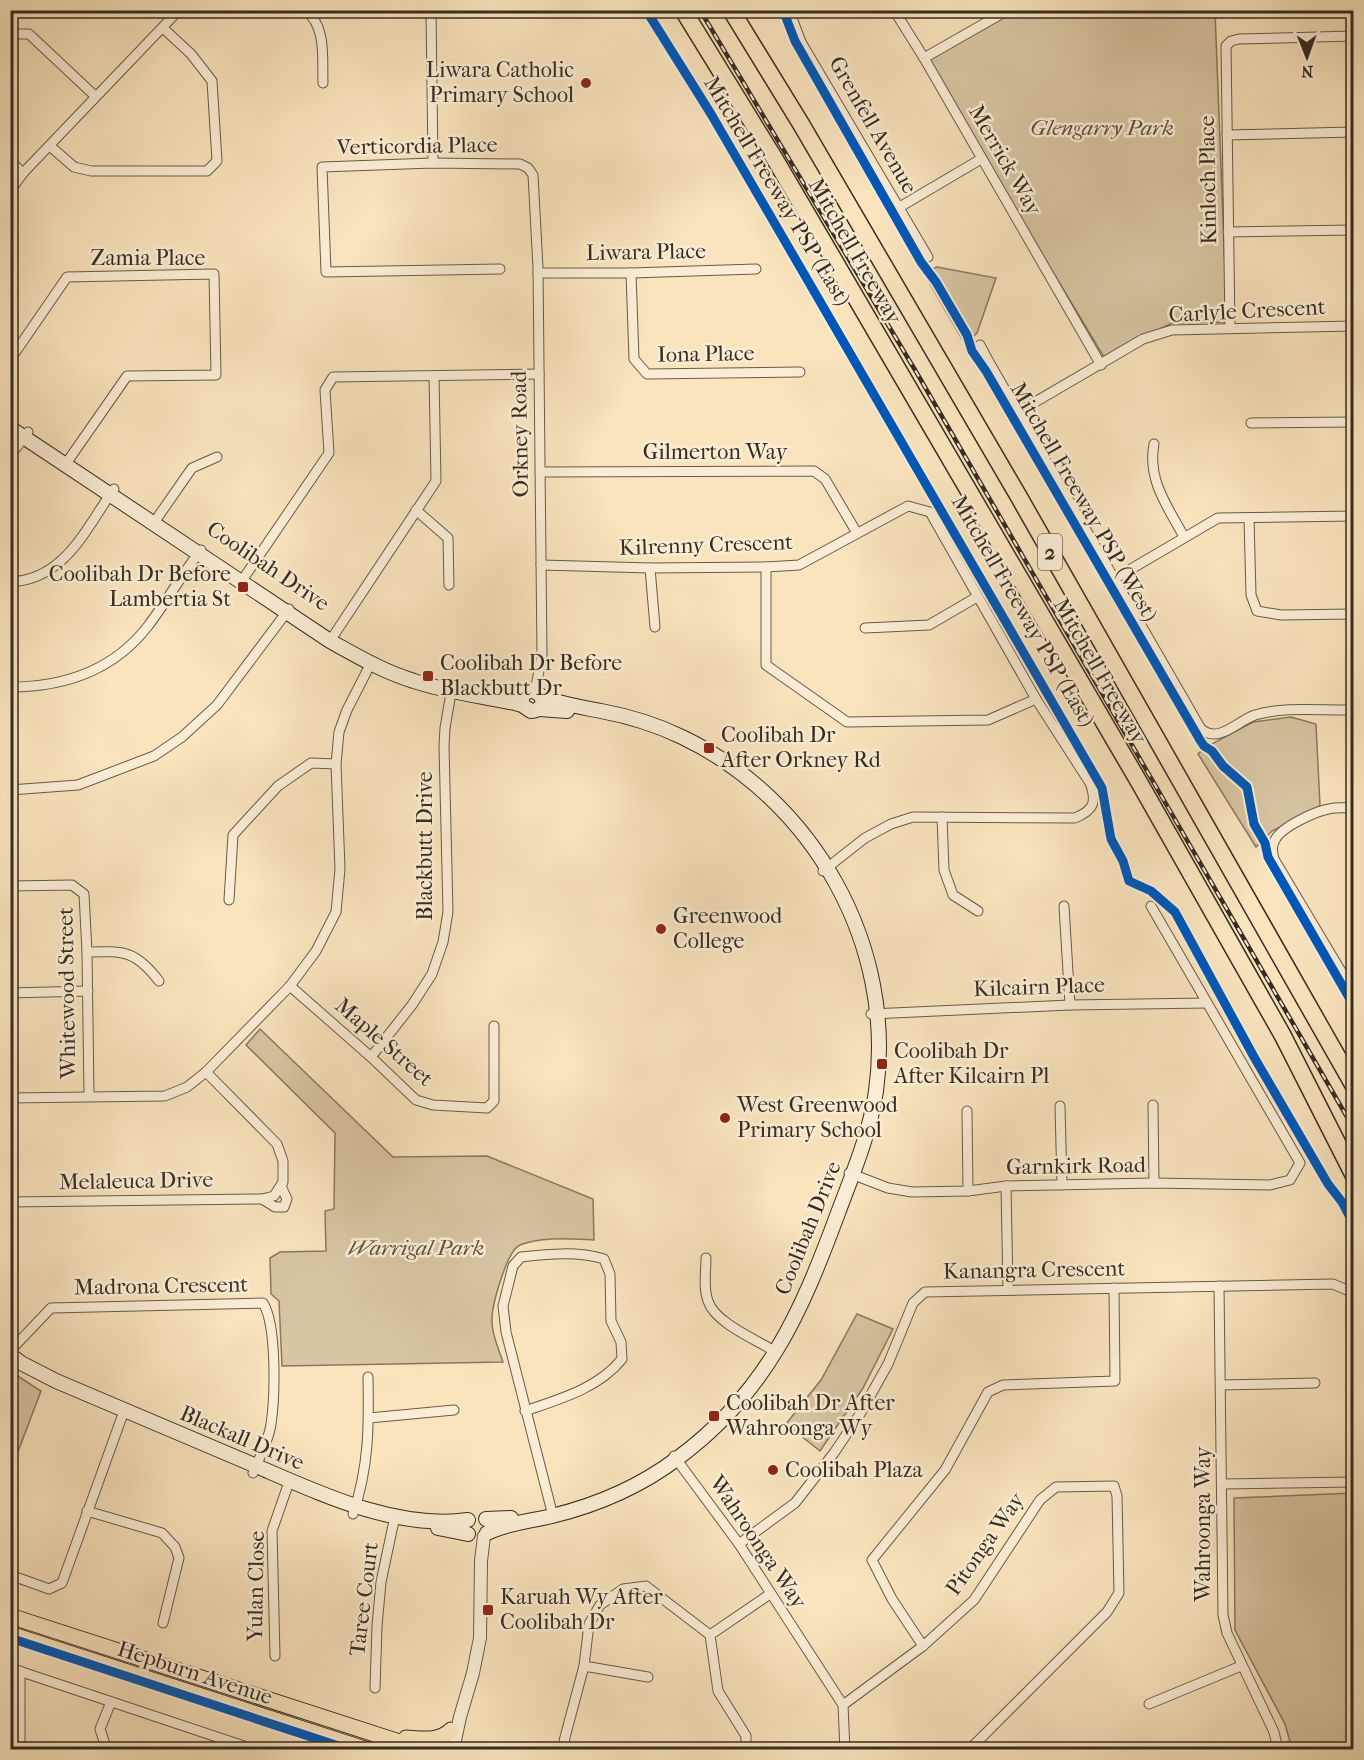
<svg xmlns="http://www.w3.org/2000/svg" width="1364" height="1760" font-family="'IM FELL French Canon',serif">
  <rect width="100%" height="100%" fill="#f9e4be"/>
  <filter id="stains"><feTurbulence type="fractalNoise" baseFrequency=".00333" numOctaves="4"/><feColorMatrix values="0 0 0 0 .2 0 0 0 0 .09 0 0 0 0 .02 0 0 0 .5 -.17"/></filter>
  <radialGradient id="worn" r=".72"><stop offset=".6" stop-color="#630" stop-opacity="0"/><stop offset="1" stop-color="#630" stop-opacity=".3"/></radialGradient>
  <!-- green -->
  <g fill="#d8c5a3" stroke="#887862" stroke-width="1.5">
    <path d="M1015 11H1215L1227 322 1172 323 1104 357 924 58Z"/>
    <path d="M937 267 996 278 977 333 965 344 923 272Z"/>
    <path d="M1291 717 1316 724 1320 806 1272 831 1256 847 1198 754 1206 747 1253 722Z"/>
    <path d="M260 1029 393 1157 487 1156 593 1199 594 1240C572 1239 541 1236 520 1245 507 1250 491 1307 492 1322 492 1335 499 1350 503 1362L282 1366 279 1301 271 1294 270 1258 280 1252 326 1251 325 1211 334 1209 335 1133 246 1045Z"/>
    <path d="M857 1314 893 1329 863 1388 820 1451 786 1424 821 1380Z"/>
    <path d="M10 1371 41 1391 14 1462H10Z"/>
    <path d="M1353 1493V1749H1292L1285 1724 1235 1630 1234 1498Z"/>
  </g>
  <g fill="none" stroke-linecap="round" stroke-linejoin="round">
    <!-- minor casing -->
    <g stroke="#685a48" stroke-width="11">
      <g id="minor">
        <path d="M305 10C327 26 322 59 323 83"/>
        <path d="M431 10 433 163"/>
        <path d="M789 10 801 42 928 257"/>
        <path d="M894 10 924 58"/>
        <path d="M1008 10 924 58 1101 365"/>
        <path d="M10 34H29L95 96"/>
        <path d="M1227 135 1354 132"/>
        <path d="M50 146 74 167 91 171H207L217 161 212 81 191 54 163 28"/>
        <path d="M10 161 23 173"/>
        <path d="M10 191 23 173 179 10"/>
        <path d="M898 208 981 159"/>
        <path d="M1228 232 1354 230"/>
        <path d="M500 269 326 272 322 167 433 163 520 164 528 168 533 175 538 268 542 656 535 691"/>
        <path d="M538 273H631L756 269"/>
        <path d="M631 273 634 359 647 374 800 372"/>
        <path d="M1230 328 1226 46 1231 41 1239 39 1354 36"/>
        <path d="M980 345 989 362 1201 729C1219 744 1237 721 1255 715 1284 706 1324 711 1354 710"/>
        <path d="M10 360 67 277 214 274 216 375 127 376 65 465"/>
        <path d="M1018 412 1143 339 1172 330 1354 326"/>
        <path d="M1251 423 1354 422"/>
        <path d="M1154 444C1147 480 1168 507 1184 537"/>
        <path d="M10 456 28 432"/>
        <path d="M540 472 814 471 825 479 857 533"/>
        <path d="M416 510 448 538 449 585"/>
        <path d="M1249 518 1251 595 1257 611 1281 615 1354 614"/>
        <path d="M153 524 192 468 217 457"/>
        <path d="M541 565 650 568 766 567 799 565 908 506 930 512 1036 699 1090 783C1097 802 1094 810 1075 818L913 817 891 824 865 838 823 871"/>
        <path d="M766 567V665L847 722 988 720 1036 699"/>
        <path d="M650 568 655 627"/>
        <path d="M1114 579 1218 518 1354 516"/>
        <path d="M10 582C65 580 86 528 114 489"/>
        <path d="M241 582 329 453 325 390 333 377 539 374"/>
        <path d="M865 628 929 625 977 597"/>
        <path d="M330 641 436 481 434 376"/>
        <path d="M10 687C65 687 114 670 148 626 167 601 182 574 201 550"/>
        <path d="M10 790 78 785 154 756 182 737 217 705 289 609"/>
        <path d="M1354 808C1345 808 1337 807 1329 809 1316 811 1281 827 1275 840 1271 846 1272 852 1274 859L1354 993"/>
        <path d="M942 817 944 870 953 895 978 911"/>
        <path d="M10 886 72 885 84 894 87 952 89 1096"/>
        <path d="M229 900 233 835 278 786 311 763 336 764"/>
        <path d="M1064 906 1070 1005"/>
        <path d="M87 952C124 951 135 950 159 981"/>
        <path d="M290 986 371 1057 416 1100 433 1105 487 1108 494 1101V1026"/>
        <path d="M10 993 88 991"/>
        <path d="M871 1014 1070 1005 1207 1003"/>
        <path d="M371 1057 412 1005 432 974 443 942 448 912 444 746 445 728 452 687"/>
        <path d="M10 1098 165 1096 187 1087 206 1072 290 986 316 951 336 912 340 869 336 764 339 732 347 710 372 661"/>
        <path d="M1153 1105 1154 1183"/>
        <path d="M1060 1106 1062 1185"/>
        <path d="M967 1111 968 1191"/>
        <path d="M849 1173 888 1188 912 1192 968 1191 1006 1186 1154 1183 1270 1185 1290 1180 1300 1163 1151 906"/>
        <path d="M1006 1186 1008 1290"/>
        <path d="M262 1199 275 1207H284L287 1199 281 1186"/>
        <path d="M10 1202 262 1199 274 1196 283 1182V1161L277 1144 206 1072"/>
        <path d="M706 1258C706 1272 703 1288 708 1301 715 1323 757 1340 776 1352"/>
        <path d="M1219 1286 1223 1615 1227 1633 1274 1732 1278 1750"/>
        <path d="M10 1351 51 1308 263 1303C277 1325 275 1397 271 1424 269 1440 259 1458 253 1473"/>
        <path d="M1221 1385 1315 1383"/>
        <path d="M525 1411C560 1399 599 1388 622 1359L621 1342 611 1321 610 1274 604 1259C577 1251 549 1254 521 1257L513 1266 503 1306 506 1332 553 1516"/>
        <path d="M369 1418 454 1410"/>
        <path d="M674 1456 739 1544 843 1705 845 1750"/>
        <path d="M1223 1484 1354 1482"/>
        <path d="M87 1511 162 1533 175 1547 179 1558 163 1623"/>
        <path d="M353 1514C369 1467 369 1426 368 1377"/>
        <path d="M739 1544 795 1503 834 1453 860 1414 888 1364 913 1303 925 1292 1333 1284 1354 1293"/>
        <path d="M10 1575 49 1589 62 1583 124 1411"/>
        <path d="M710 1635 770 1594"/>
        <path d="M923 1646 892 1599 872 1560 945 1470 988 1392 1003 1385 1115 1381 1114 1288"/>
        <path d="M275 1656 272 1531 289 1482"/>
        <path d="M584 1666 648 1677"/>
        <path d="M10 1668 256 1750"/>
        <path d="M20 1671V1750"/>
        <path d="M375 1688 377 1626 381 1582 395 1516"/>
        <path d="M1149 1704 1241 1666"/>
        <path d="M843 1705 923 1646 974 1600 1040 1500 1056 1487 1114 1486 1117 1496 1119 1593 1107 1612 969 1750"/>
        <path d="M107 1750 100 1729 111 1702"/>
        <path d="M570 1750 564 1741 584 1666 589 1624 600 1605 623 1589 646 1586 710 1635 718 1691 746 1736V1750"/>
      </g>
    </g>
    <!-- tertiary casing -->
    <g stroke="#685a48" stroke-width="14">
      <path id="tertiary" d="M453 1750 460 1717 473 1673 480 1638 481 1561 484 1536"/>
    </g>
    <!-- secondary casing -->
    <g stroke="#372c21" stroke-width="16">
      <g id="secondary">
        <path d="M10 428 330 641C357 656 384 672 414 681 447 692 481 696 515 703L522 705 531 711C539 711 544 705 542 697L535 691H528L522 696V705"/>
        <path d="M539 709 567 711"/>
        <path d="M10 1355 21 1363 56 1381C122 1409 188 1437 254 1465 319 1493 395 1530 468 1520"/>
        <path d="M486 1519 511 1518"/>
        <path d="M438 1528 468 1534"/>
        <path d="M487 1533C507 1523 531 1521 552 1516 597 1505 641 1486 678 1458 767 1392 801 1313 838 1213 853 1173 870 1133 876 1091 896 946 814 800 682 737 657 725 628 716 601 711 581 707 561 704 542 697"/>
      </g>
    </g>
    <!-- primary casing -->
    <g stroke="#372c21" stroke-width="17">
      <g id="primary">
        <path d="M10 1616 424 1750"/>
        <path d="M10 1634 368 1750"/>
        <path d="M406 1738C423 1739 439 1742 451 1730"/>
      </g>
    </g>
    <!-- motorway casing -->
    <g stroke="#372c21" stroke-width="19">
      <g id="motorway">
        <path d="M683 10 776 161 1139 782 1283 1036 1354 1176"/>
        <path d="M731 10 801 124 1019 497 1354 1086"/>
      </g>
    </g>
    <!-- minor -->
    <use href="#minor" stroke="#fbedd5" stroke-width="9"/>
    <!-- tertiary -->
    <use href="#tertiary" stroke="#fbedd5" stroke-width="12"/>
    <!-- secondary -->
    <use href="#secondary" stroke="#fbedd5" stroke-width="14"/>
    <!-- primary -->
    <use href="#primary" stroke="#f9e4be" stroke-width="15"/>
    <!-- motorway -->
    <use href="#motorway" stroke="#f9e4be" stroke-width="16"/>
    <!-- rail casing -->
    <g stroke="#372c21" stroke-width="4.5">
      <path id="rail" d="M700 10 918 375 1354 1129"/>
    </g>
    <!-- rail -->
    <use href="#rail" stroke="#fbedd5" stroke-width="2" stroke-dasharray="7" stroke-linecap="butt"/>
    <!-- cycleway casing -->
    <g stroke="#fbedd5" stroke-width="13">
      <g id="cycleway">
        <path d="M646 10 711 114 800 267 1102 788 1111 839 1123 861 1129 881 1151 891 1175 912 1254 1057 1328 1184 1342 1202 1354 1225"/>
        <path d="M783 10 795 41 921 262 936 282 967 335 972 351 986 371 1200 740 1204 746 1212 751 1223 766 1247 787 1254 824 1265 843 1268 857 1354 1006"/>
        <path d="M10 1638 351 1750"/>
      </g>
    </g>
    <!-- cycleway -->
    <use href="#cycleway" stroke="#0057b8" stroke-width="9"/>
  </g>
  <!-- markers -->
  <g fill="#8f2418" stroke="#fbedd5" stroke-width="2">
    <circle cx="586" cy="83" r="6"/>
    <rect x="237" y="581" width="12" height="12" rx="3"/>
    <rect x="422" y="670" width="12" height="12" rx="3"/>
    <rect x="703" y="742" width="12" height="12" rx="3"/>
    <circle cx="661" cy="929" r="6"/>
    <rect x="876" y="1058" width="12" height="12" rx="3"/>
    <circle cx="725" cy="1118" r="6"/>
    <rect x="708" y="1410" width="12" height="12" rx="3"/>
    <circle cx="773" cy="1470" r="6"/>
    <rect x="482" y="1604" width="12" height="12" rx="3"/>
  </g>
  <g text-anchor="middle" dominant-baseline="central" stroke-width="5" stroke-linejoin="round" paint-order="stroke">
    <!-- shield labels -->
    <rect fill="#fbedd5" stroke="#726657" stroke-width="1.5" x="1038" y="534" width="24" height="36" rx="4.5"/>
    <g font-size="21" font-weight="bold" fill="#372c21">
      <text x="1050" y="552">2</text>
    </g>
    <!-- poi labels -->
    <g font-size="22" fill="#372c21" stroke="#fbedd5" text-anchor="start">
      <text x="574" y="70" text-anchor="end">Liwara Catholic<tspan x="574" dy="25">Primary School</tspan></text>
      <text x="231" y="574" text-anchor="end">Coolibah Dr Before<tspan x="231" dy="25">Lambertia St</tspan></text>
      <text x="440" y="663">Coolibah Dr Before<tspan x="440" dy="25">Blackbutt Dr</tspan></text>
      <text x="721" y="735">Coolibah Dr<tspan x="721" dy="25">After Orkney Rd</tspan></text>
      <text x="673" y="916">Greenwood<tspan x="673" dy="25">College</tspan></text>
      <text x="894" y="1051">Coolibah Dr<tspan x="894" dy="25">After Kilcairn Pl</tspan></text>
      <text x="737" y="1105">West Greenwood<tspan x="737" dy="25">Primary School</tspan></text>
      <text x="726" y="1403">Coolibah Dr After<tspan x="726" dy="25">Wahroonga Wy</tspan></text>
      <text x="785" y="1470">Coolibah Plaza</text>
      <text x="500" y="1597">Karuah Wy After<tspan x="500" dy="25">Coolibah Dr</tspan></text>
    </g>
    <!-- street labels -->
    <g font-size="22" fill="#372c21" stroke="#fbedd5">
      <text transform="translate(873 125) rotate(60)">Grenfell Avenue</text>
      <text transform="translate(417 146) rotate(-1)">Verticordia Place</text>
      <text transform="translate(1005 160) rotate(60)">Merrick Way</text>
      <text transform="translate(1208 180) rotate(-91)">Kinloch Place</text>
      <text transform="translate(777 191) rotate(59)">Mitchell Freeway PSP (East)</text>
      <text transform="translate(855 251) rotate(60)">Mitchell Freeway</text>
      <text transform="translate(646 252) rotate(-1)">Liwara Place</text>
      <text x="148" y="258">Zamia Place</text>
      <text transform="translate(1247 311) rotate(-3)">Carlyle Crescent</text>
      <text transform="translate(706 354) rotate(-1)">Iona Place</text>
      <text transform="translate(520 434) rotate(-91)">Orkney Road</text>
      <text x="715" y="452">Gilmerton Way</text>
      <text transform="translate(1084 502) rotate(60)">Mitchell Freeway PSP (West)</text>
      <text transform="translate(706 545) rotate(-2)">Kilrenny Crescent</text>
      <text transform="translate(268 566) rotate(34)">Coolibah Drive</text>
      <text transform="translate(1023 611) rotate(60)">Mitchell Freeway PSP (East)</text>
      <text transform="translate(1100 671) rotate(60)">Mitchell Freeway</text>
      <text transform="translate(425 846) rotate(-90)">Blackbutt Drive</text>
      <text transform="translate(1039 987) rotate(-2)">Kilcairn Place</text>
      <text transform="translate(67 993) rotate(-91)">Whitewood Street</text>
      <text transform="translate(384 1042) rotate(41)">Maple Street</text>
      <text transform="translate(1076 1166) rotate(-1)">Garnkirk Road</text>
      <text transform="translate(136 1181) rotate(-1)">Melaleuca Drive</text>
      <text transform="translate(808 1228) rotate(-68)">Coolibah Drive</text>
      <text transform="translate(1034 1270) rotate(-1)">Kanangra Crescent</text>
      <text transform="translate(161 1286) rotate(-1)">Madrona Crescent</text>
      <text transform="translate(242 1438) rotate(23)">Blackall Drive</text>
      <text transform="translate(1203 1524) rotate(-90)">Wahroonga Way</text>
      <text transform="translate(758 1542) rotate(56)">Wahroonga Way</text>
      <text transform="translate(985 1544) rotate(-55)">Pitonga Way</text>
      <text transform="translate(256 1586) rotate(-89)">Yulan Close</text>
      <text transform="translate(364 1599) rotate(-83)">Taree Court</text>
      <text transform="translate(195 1673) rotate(18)">Hepburn Avenue</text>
    </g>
    <!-- park labels -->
    <g font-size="22" font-style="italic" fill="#5f5242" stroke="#fbedd5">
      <text x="1102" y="128">Glengarry Park</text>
      <text x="416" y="1248">Warrigal Park</text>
    </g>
  </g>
  <!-- margin -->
  <rect width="1364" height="1760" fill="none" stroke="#f9e4be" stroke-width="36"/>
  <rect x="12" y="12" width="1340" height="1736" fill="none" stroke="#372c21" stroke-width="3"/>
  <rect x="18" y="18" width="1328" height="1724" fill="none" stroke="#372c21" stroke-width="1.5"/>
  <!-- north arrow -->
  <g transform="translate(1307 57) rotate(179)" stroke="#fbedd5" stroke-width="4.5" paint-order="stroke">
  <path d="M0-4.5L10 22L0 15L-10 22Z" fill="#372c21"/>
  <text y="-9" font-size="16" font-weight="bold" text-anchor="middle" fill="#372c21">N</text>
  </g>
  <rect width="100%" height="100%" filter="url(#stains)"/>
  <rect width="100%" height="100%" fill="url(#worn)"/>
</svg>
